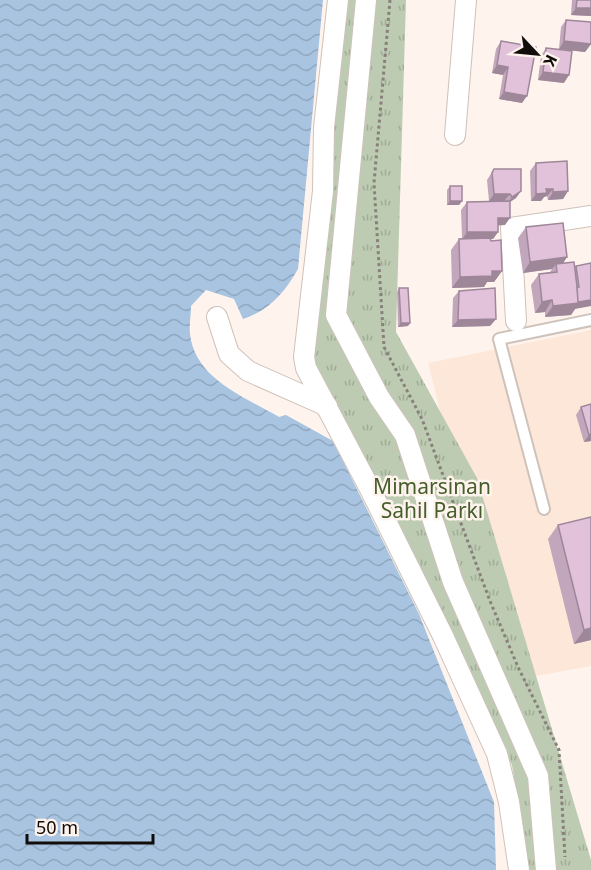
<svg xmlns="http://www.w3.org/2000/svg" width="591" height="870" font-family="'Noto Sans',sans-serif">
  <defs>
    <pattern id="park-tufts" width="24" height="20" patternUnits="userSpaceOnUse" patternTransform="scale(1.5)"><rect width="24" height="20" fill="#bdcbb2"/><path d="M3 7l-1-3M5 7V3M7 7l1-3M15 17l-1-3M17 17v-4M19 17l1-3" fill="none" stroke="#a1ad98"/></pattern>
    <pattern id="water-waves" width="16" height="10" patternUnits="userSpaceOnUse" patternTransform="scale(1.5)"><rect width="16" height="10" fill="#a8c4e1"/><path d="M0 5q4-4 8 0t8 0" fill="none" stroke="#90a7c0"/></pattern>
  </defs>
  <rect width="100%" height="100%" fill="#fef4ed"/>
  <!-- education -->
  <path fill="#fde7d9" d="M591 330V666L509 681 428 363Z"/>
  <!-- park -->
  <path fill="url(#park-tufts)" d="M329 0H406L396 332 477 478 591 860V870H529L512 765 305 349Z"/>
  <!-- water -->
  <path fill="url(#water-waves)" d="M0 0H323L298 269C284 293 270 310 243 319L234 299 206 290 191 306C191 315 189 325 190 334 195 379 245 397 279 417L286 415 333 441 419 614 494 802 496 870H0Z"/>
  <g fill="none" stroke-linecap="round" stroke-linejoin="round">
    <!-- lane casing -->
    <g stroke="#cec2ba" stroke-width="14">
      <path id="lane" d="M544 509 499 339 591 320"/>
    </g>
    <!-- street casing -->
    <g stroke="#cec2ba" stroke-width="22">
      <g id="street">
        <path d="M338 0 324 127 323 191 304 357 306 368 370 489 443 636 497 754 509 802 519 870"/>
        <path d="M366 0 336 315 379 397 405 435 453 582 538 776 546 870"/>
        <path d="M455 135 466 0"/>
        <path d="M217 317 229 354 248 371 327 406"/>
        <path d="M516 321 511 228 591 216"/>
      </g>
    </g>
    <!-- path -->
    <path stroke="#87807b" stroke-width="3" stroke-dasharray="3 3" stroke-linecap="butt" d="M390 0 374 183 384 347 422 419 490 601 518 667 559 750 565 857"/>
    <!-- lane -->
    <use href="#lane" stroke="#fff" stroke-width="10"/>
    <!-- street -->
    <use href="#street" stroke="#fff" stroke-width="20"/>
  </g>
  <!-- wall -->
  <g fill="#c2a6bb">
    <path d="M572 0H591V16L571 15Z"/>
    <path d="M566 20 591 44 585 52 559 49 561 27Z"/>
    <path d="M501 41 522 103 499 99 503 75 492 73 496 49Z"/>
    <path d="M546 48 564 83 538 80 541 56Z"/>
    <path d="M536 163 568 191 563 199 548 200 547 196 544 197 541 201H531L530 171Z"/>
    <path d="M494 169 516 198 510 202 505 225H498V232L493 239H490L502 271 494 282H487L484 287 452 288 451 250 459 239 462 238 461 210 467 202 489 201 487 180Z"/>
    <path d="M450 186 462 201 459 205H447V190Z"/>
    <path d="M526 227 567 257 563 263 574 267 576 266 591 263 575 309 571 315 545 317V312L535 313 531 285 539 274 550 272 552 269 523 273 518 238Z"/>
    <path d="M399 288 410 323 408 326 398 327 397 292Z"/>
    <path d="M459 291 496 319 490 326 452 327 453 298Z"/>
    <path d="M581 407 591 441 584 442 576 415Z"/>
    <path d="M591 517V640L574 644 548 539 558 525Z"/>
  </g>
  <!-- shaded-wall -->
  <g fill="#9e8799">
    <path d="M576 8H591V16L571 15Z"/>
    <path d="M564 41 591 44 585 52 559 49Z"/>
    <path d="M497 65 508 67 503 75 492 73Z"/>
    <path d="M543 72 569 75 564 83 538 80Z"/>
    <path d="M504 92 527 96 522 103 499 99Z"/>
    <path d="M546 189H553L547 196 544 197 541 201H531L536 194Z"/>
    <path d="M521 191 516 198 507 204 512 197Z"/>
    <path d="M568 191 563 199 548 200 553 192Z"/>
    <path d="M494 194H510L504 201H489Z"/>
    <path d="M450 201H462L459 205H447Z"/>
    <path d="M498 218H510L505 225 492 226Z"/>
    <path d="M467 232H498L493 239 462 240Z"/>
    <path d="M567 257 560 268 556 264 552 269 523 273 530 262Z"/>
    <path d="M492 271H502L494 282H487L484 287 452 288 460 277Z"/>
    <path d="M552 300 545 312 535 313 542 302Z"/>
    <path d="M591 300V306L575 309 571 315 545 317 553 306Z"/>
    <path d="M496 319 490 326 452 327 458 320Z"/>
    <path d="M401 323H410L408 326 398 327Z"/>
    <path d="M591 434V441L584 442 589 435Z"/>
    <path d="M591 628V640L574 644 584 630Z"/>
  </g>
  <!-- building -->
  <g fill="#e2c1da" stroke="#9e8799" stroke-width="1.5">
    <path d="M577 0H591V8H576Z"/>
    <path d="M566 20 591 22V44L564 41Z"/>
    <path d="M501 41 536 47 527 96 504 92 508 67 497 65Z"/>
    <path d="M546 48 572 51 569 75 543 72Z"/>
    <path d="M567 161 568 191 553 192V189H546L547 193 536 194V163Z"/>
    <path d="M494 169H521V191L512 197 510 194H494L492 173Z"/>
    <rect x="450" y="186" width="12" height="15"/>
    <path d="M510 201V218H498V232H467V202Z"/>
    <path d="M563 223 567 257 530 262 526 227Z"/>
    <path d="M490 238 491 241 501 240 502 271H492V276L460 277 459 239Z"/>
    <path d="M574 262 579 303 553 306 552 300 542 302 539 274 557 272 556 264Z"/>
    <path d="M591 263V300L578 302 577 287H579L576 266Z"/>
    <path d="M399 288H408L410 323H401Z"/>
    <path d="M495 288 496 319 458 320 459 291Z"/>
    <path d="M591 404V434L589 435 581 407Z"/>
    <path d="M591 517V628L584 630 558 525Z"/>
  </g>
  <g text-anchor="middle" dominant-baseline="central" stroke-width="5" stroke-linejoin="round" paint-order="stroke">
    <!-- park labels -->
    <g font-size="21" fill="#455e2c" stroke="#fef4ed">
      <text x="432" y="486">Mimarsinan<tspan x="432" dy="24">Sahil Parkı</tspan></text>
    </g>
  </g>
  <!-- north arrow -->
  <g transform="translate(537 54) rotate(116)" stroke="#fef4ed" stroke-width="4.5" paint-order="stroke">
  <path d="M0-4.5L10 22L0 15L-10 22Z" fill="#110d0a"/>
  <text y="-9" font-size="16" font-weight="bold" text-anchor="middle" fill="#110d0a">K</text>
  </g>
  <!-- scale -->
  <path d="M27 834v9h126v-9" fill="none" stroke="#110d0a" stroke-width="3"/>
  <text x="36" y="834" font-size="18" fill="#110d0a" stroke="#fef4ed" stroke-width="4.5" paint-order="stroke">50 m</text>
</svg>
